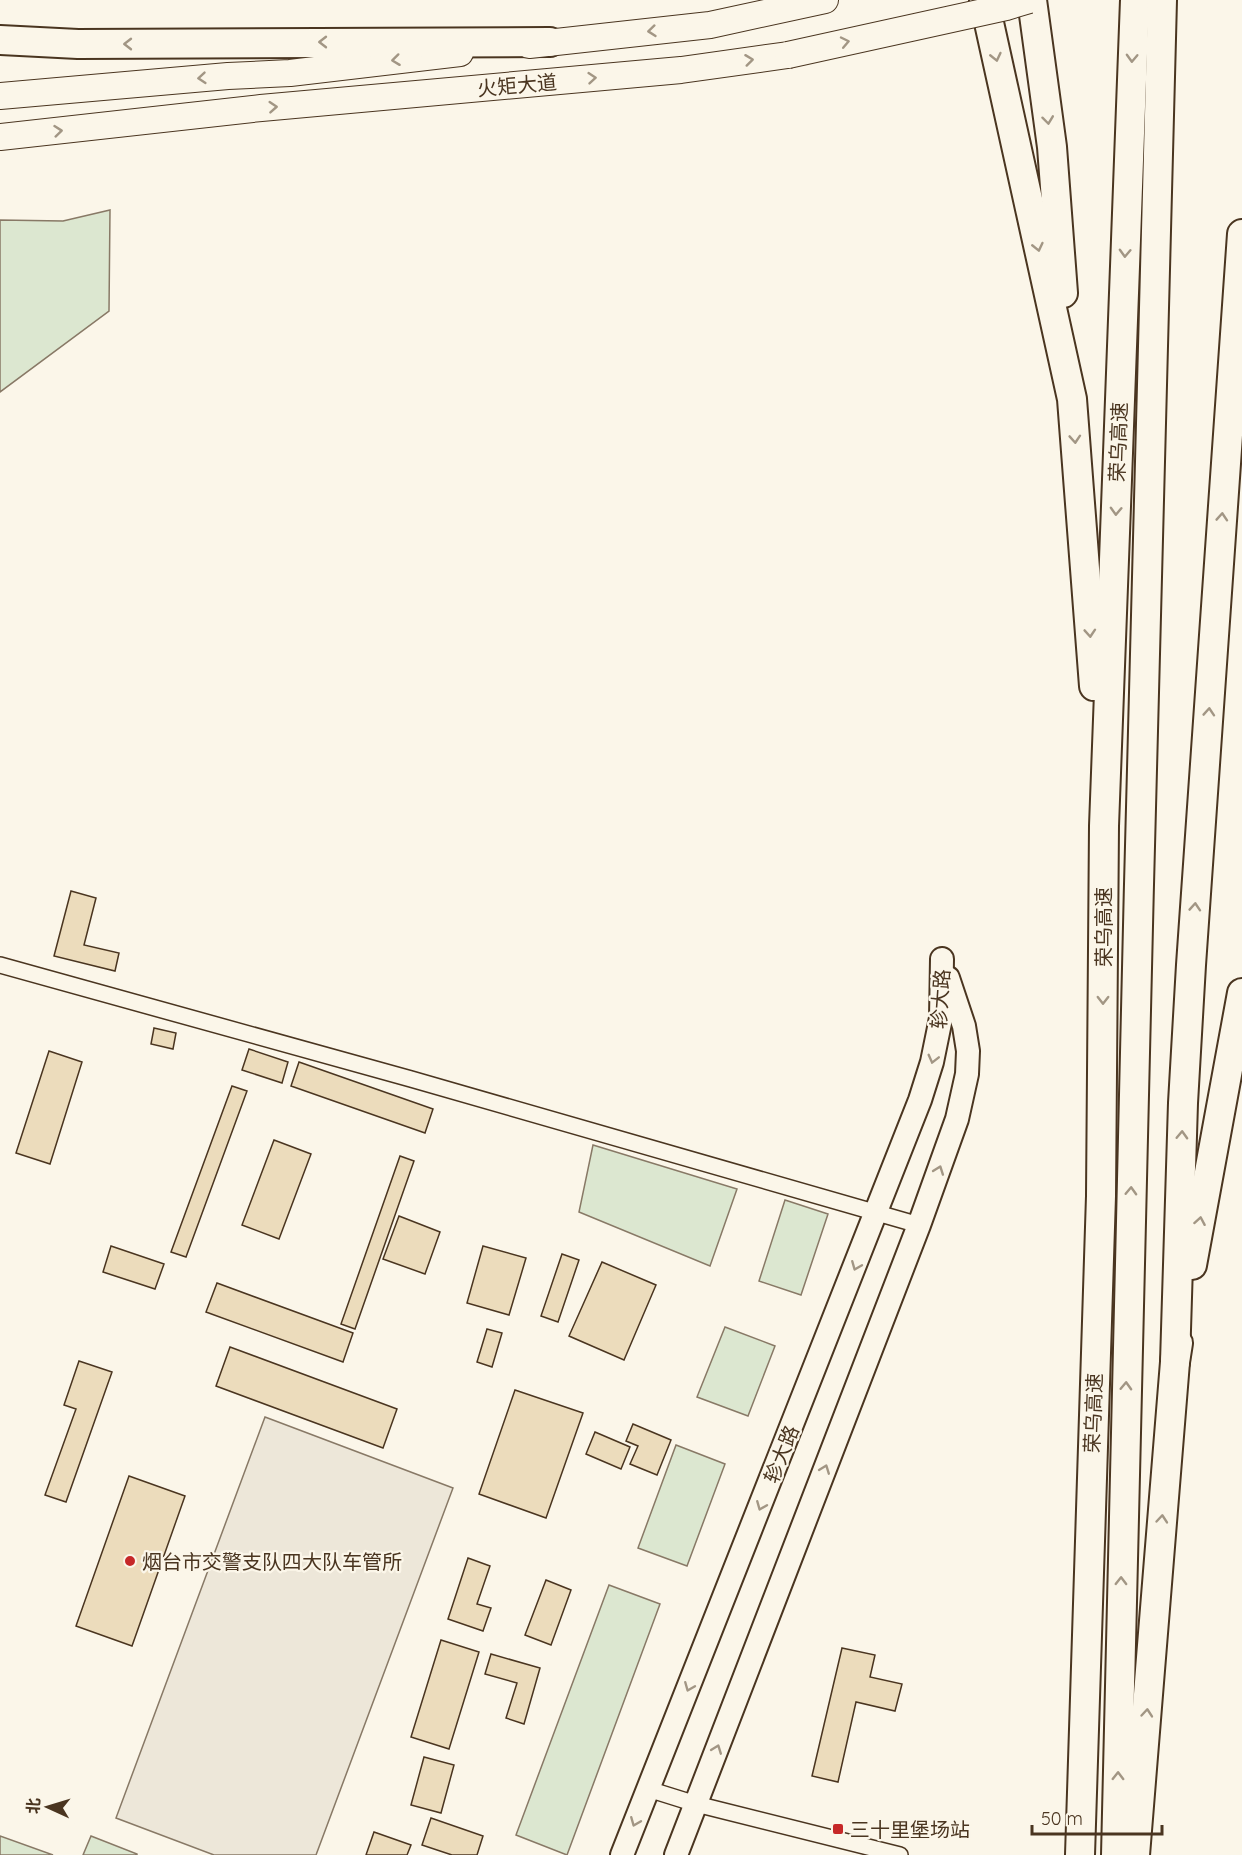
<svg xmlns="http://www.w3.org/2000/svg" width="1242" height="1855" font-family="Quicksand,'Noto Sans SC',sans-serif">
  <rect width="100%" height="100%" fill="#fbf6e9"/>
  <!-- green -->
  <g fill="#dce7d0" stroke="#887966" stroke-width="1.5">
    <path d="M110 210 109 311 0 392V220L63 221Z"/>
    <path d="M593 1145 737 1189 710 1266 579 1212Z"/>
    <path d="M785 1200 828 1214 801 1295 759 1281Z"/>
    <path d="M725 1327 775 1346 748 1416 697 1397Z"/>
    <path d="M676 1445 725 1464 687 1566 638 1548Z"/>
    <path d="M609 1585 660 1604 567 1855 516 1835Z"/>
    <path d="M0 1836 53 1855H0Z"/>
    <path d="M91 1836 137 1854V1855H83Z"/>
  </g>
  <!-- parking -->
  <path fill="#ede7d9" stroke="#887966" stroke-width="1.5" d="M265 1417 453 1488 316 1855H214L116 1818Z"/>
  <!-- building -->
  <g fill="#ecdcbc" stroke="#4a3520" stroke-width="1.5">
    <path d="M71 891 96 898 84 945 119 953 115 971 54 956Z"/>
    <path d="M154 1028 176 1033 173 1049 151 1044Z"/>
    <path d="M249 1049 288 1062 282 1083 242 1070Z"/>
    <path d="M49 1051 82 1062 50 1164 16 1153Z"/>
    <path d="M299 1062 433 1109 425 1133 291 1086Z"/>
    <path d="M232 1086 247 1091 186 1257 171 1252Z"/>
    <path d="M274 1140 311 1154 279 1239 242 1225Z"/>
    <path d="M400 1156 414 1161 355 1329 341 1324Z"/>
    <path d="M399 1216 440 1232 425 1274 383 1259Z"/>
    <path d="M111 1246 164 1264 155 1289 103 1272Z"/>
    <path d="M483 1246 526 1258 509 1315 467 1303Z"/>
    <path d="M562 1254 579 1260 558 1322 541 1316Z"/>
    <path d="M602 1262 656 1285 624 1360 569 1336Z"/>
    <path d="M217 1283 353 1333 343 1362 206 1312Z"/>
    <path d="M487 1329 502 1333 492 1367 477 1362Z"/>
    <path d="M230 1347 397 1409 383 1448 216 1386Z"/>
    <path d="M79 1361 112 1372 66 1502 45 1495 76 1409 64 1405Z"/>
    <path d="M515 1390 583 1413 546 1518 479 1494Z"/>
    <path d="M633 1424 671 1440 657 1475 630 1464 638 1446 626 1441Z"/>
    <path d="M595 1432 630 1447 621 1469 586 1454Z"/>
    <path d="M129 1476 185 1496 132 1646 76 1626Z"/>
    <path d="M468 1558 490 1566 477 1604 491 1608 483 1631 448 1619Z"/>
    <path d="M546 1580 571 1590 551 1645 525 1635Z"/>
    <path d="M441 1640 479 1652 449 1749 411 1737Z"/>
    <path d="M842 1648 875 1655 870 1677 902 1684 895 1711 856 1702 838 1782 812 1776Z"/>
    <path d="M491 1654 540 1668 524 1724 506 1718 517 1683 485 1674Z"/>
    <path d="M424 1757 454 1765 441 1813 411 1805Z"/>
    <path d="M431 1818 483 1836 477 1855H452L422 1845Z"/>
    <path d="M374 1832 411 1845 407 1855H366Z"/>
  </g>
  <g fill="none" stroke-linecap="round" stroke-linejoin="round">
    <!-- minor casing -->
    <g stroke="#4a3520" stroke-width="18">
      <g id="minor">
        <path d="M0 965 411 1079 919 1225"/>
        <path d="M648 1789 696 1804 900 1855"/>
      </g>
    </g>
    <!-- secondary casing -->
    <g stroke="#4a3520" stroke-width="26">
      <g id="secondary">
        <path d="M622 1855 920 1100 932 1062 941 1018 942 959"/>
        <path d="M676 1855 919 1225 957 1119 967 1074 968 1051 964 1026 948 978"/>
      </g>
    </g>
    <!-- primary casing -->
    <g stroke="#4a3520" stroke-width="28">
      <g id="primary">
        <path d="M529 45 710 25 825 0"/>
        <path d="M0 96 228 76 290 73 460 53"/>
        <path d="M0 137 261 108 681 70 788 55"/>
      </g>
    </g>
    <!-- motorway casing -->
    <g stroke="#4a3520" stroke-width="32">
      <g id="motorway">
        <path d="M984 0 1072 399 1094 686"/>
        <path d="M1032 0 1052 147 1063 293"/>
        <path d="M0 40 78 44 550 42"/>
        <path d="M1192 1265 1242 993"/>
        <path d="M1175 1362 1183 1103 1191 965 1242 234"/>
        <path d="M1080 1855 1101 1196 1104 826 1135 0"/>
        <path d="M1116 1855C1128 1237 1147 618 1162 0"/>
        <path d="M1135 1855 1175 1362 1178 1343"/>
      </g>
    </g>
    <!-- minor -->
    <use href="#minor" stroke="#fbf6e9" stroke-width="15"/>
    <!-- secondary -->
    <use href="#secondary" stroke="#fbf6e9" stroke-width="22"/>
    <!-- primary -->
    <use href="#primary" stroke="#fbf6e9" stroke-width="26"/>
    <!-- motorway -->
    <use href="#motorway" stroke="#fbf6e9" stroke-width="28"/>
    <!-- primary-bridge casing -->
    <g stroke="#4a3520" stroke-width="28" stroke-linecap="butt">
      <path id="primary-bridge" d="M788 55 1006 7 1029 0"/>
    </g>
    <!-- primary-bridge -->
    <use href="#primary-bridge" stroke="#fbf6e9" stroke-width="26"/>
  </g>
  <!-- one-way arrows -->
  <defs><path id="oneway-chevron" d="M-2-3.5L2.5 0L-2 3.5" fill="none" stroke-width="1.6" stroke-linecap="round" stroke-linejoin="round" transform="scale(1.5)"/></defs>
  <g stroke="#a29684">
    <use href="#oneway-chevron" transform="translate(652 31) rotate(174)"/>
    <use href="#oneway-chevron" transform="translate(323 42) rotate(180)"/>
    <use href="#oneway-chevron" transform="translate(845 42) rotate(-12)"/>
    <use href="#oneway-chevron" transform="translate(128 44) rotate(180)"/>
    <use href="#oneway-chevron" transform="translate(996 57) rotate(77)"/>
    <use href="#oneway-chevron" transform="translate(1132 58) rotate(92)"/>
    <use href="#oneway-chevron" transform="translate(396 60) rotate(173)"/>
    <use href="#oneway-chevron" transform="translate(749 60) rotate(-7)"/>
    <use href="#oneway-chevron" transform="translate(202 78) rotate(175)"/>
    <use href="#oneway-chevron" transform="translate(592 78) rotate(-5)"/>
    <use href="#oneway-chevron" transform="translate(273 107) rotate(-4)"/>
    <use href="#oneway-chevron" transform="translate(1048 120) rotate(83)"/>
    <use href="#oneway-chevron" transform="translate(58 131) rotate(-6)"/>
    <use href="#oneway-chevron" transform="translate(1038 247) rotate(77)"/>
    <use href="#oneway-chevron" transform="translate(1125 253) rotate(92)"/>
    <use href="#oneway-chevron" transform="translate(1075 439) rotate(86)"/>
    <use href="#oneway-chevron" transform="translate(1116 511) rotate(92)"/>
    <use href="#oneway-chevron" transform="translate(1222 517) rotate(-86)"/>
    <use href="#oneway-chevron" transform="translate(1090 633) rotate(86)"/>
    <use href="#oneway-chevron" transform="translate(1209 712) rotate(-86)"/>
    <use href="#oneway-chevron" transform="translate(1195 907) rotate(-86)"/>
    <use href="#oneway-chevron" transform="translate(1103 1000) rotate(90)"/>
    <use href="#oneway-chevron" transform="translate(933 1059) rotate(104)"/>
    <use href="#oneway-chevron" transform="translate(1182 1135) rotate(-88)"/>
    <use href="#oneway-chevron" transform="translate(939 1170) rotate(-70)"/>
    <use href="#oneway-chevron" transform="translate(1131 1191) rotate(-88)"/>
    <use href="#oneway-chevron" transform="translate(1200 1221) rotate(-80)"/>
    <use href="#oneway-chevron" transform="translate(856 1266) rotate(112)"/>
    <use href="#oneway-chevron" transform="translate(1126 1386) rotate(-88)"/>
    <use href="#oneway-chevron" transform="translate(825 1469) rotate(-69)"/>
    <use href="#oneway-chevron" transform="translate(761 1506) rotate(112)"/>
    <use href="#oneway-chevron" transform="translate(1162 1519) rotate(-85)"/>
    <use href="#oneway-chevron" transform="translate(1121 1581) rotate(-89)"/>
    <use href="#oneway-chevron" transform="translate(689 1687) rotate(112)"/>
    <use href="#oneway-chevron" transform="translate(1147 1713) rotate(-85)"/>
    <use href="#oneway-chevron" transform="translate(717 1749) rotate(-69)"/>
    <use href="#oneway-chevron" transform="translate(1118 1776) rotate(-89)"/>
    <use href="#oneway-chevron" transform="translate(635 1822) rotate(112)"/>
  </g>
  <!-- markers -->
  <g fill="#c62828" stroke="#fbf6e9" stroke-width="2">
    <circle cx="130" cy="1561" r="6"/>
    <rect x="832" y="1823" width="12" height="12" rx="3"/>
  </g>
  <g text-anchor="middle" dominant-baseline="central" stroke-width="4.5" stroke-linejoin="round" paint-order="stroke">
    <!-- street labels -->
    <g font-size="20" fill="#4a3520" stroke="#fbf6e9">
      <text transform="translate(517 85) rotate(-5)">火矩大道</text>
      <text transform="translate(1118 442) rotate(-88)">荣乌高速</text>
      <text transform="translate(1103 927) rotate(-90)">荣乌高速</text>
      <text transform="translate(940 999) rotate(-86)">轸大路</text>
      <text transform="translate(1093 1413) rotate(-88)">荣乌高速</text>
      <text transform="translate(781 1454) rotate(-68)">轸大路</text>
    </g>
    <!-- poi labels -->
    <g font-size="20" fill="#4a3520" stroke="#fbf6e9" text-anchor="start">
      <text x="142" y="1561">烟台市交警支队四大队车管所</text>
      <text x="850" y="1829">三十里堡场站</text>
    </g>
  </g>
  <!-- north arrow -->
  <g transform="translate(48 1807) rotate(274)" stroke="#fbf6e9" stroke-width="4.5" paint-order="stroke">
  <path d="M0-4.5L10 22L0 15L-10 22Z" fill="#4a3520"/>
  <text y="-9" font-size="16" font-weight="bold" text-anchor="middle" fill="#4a3520">北</text>
  </g>
  <!-- scale -->
  <path d="M1032 1825v9h130v-9" fill="none" stroke="#4a3520" stroke-width="3"/>
  <text x="1041" y="1825" font-size="18" fill="#4a3520" stroke="#fbf6e9" stroke-width="4.5" paint-order="stroke">50 m</text>
</svg>
